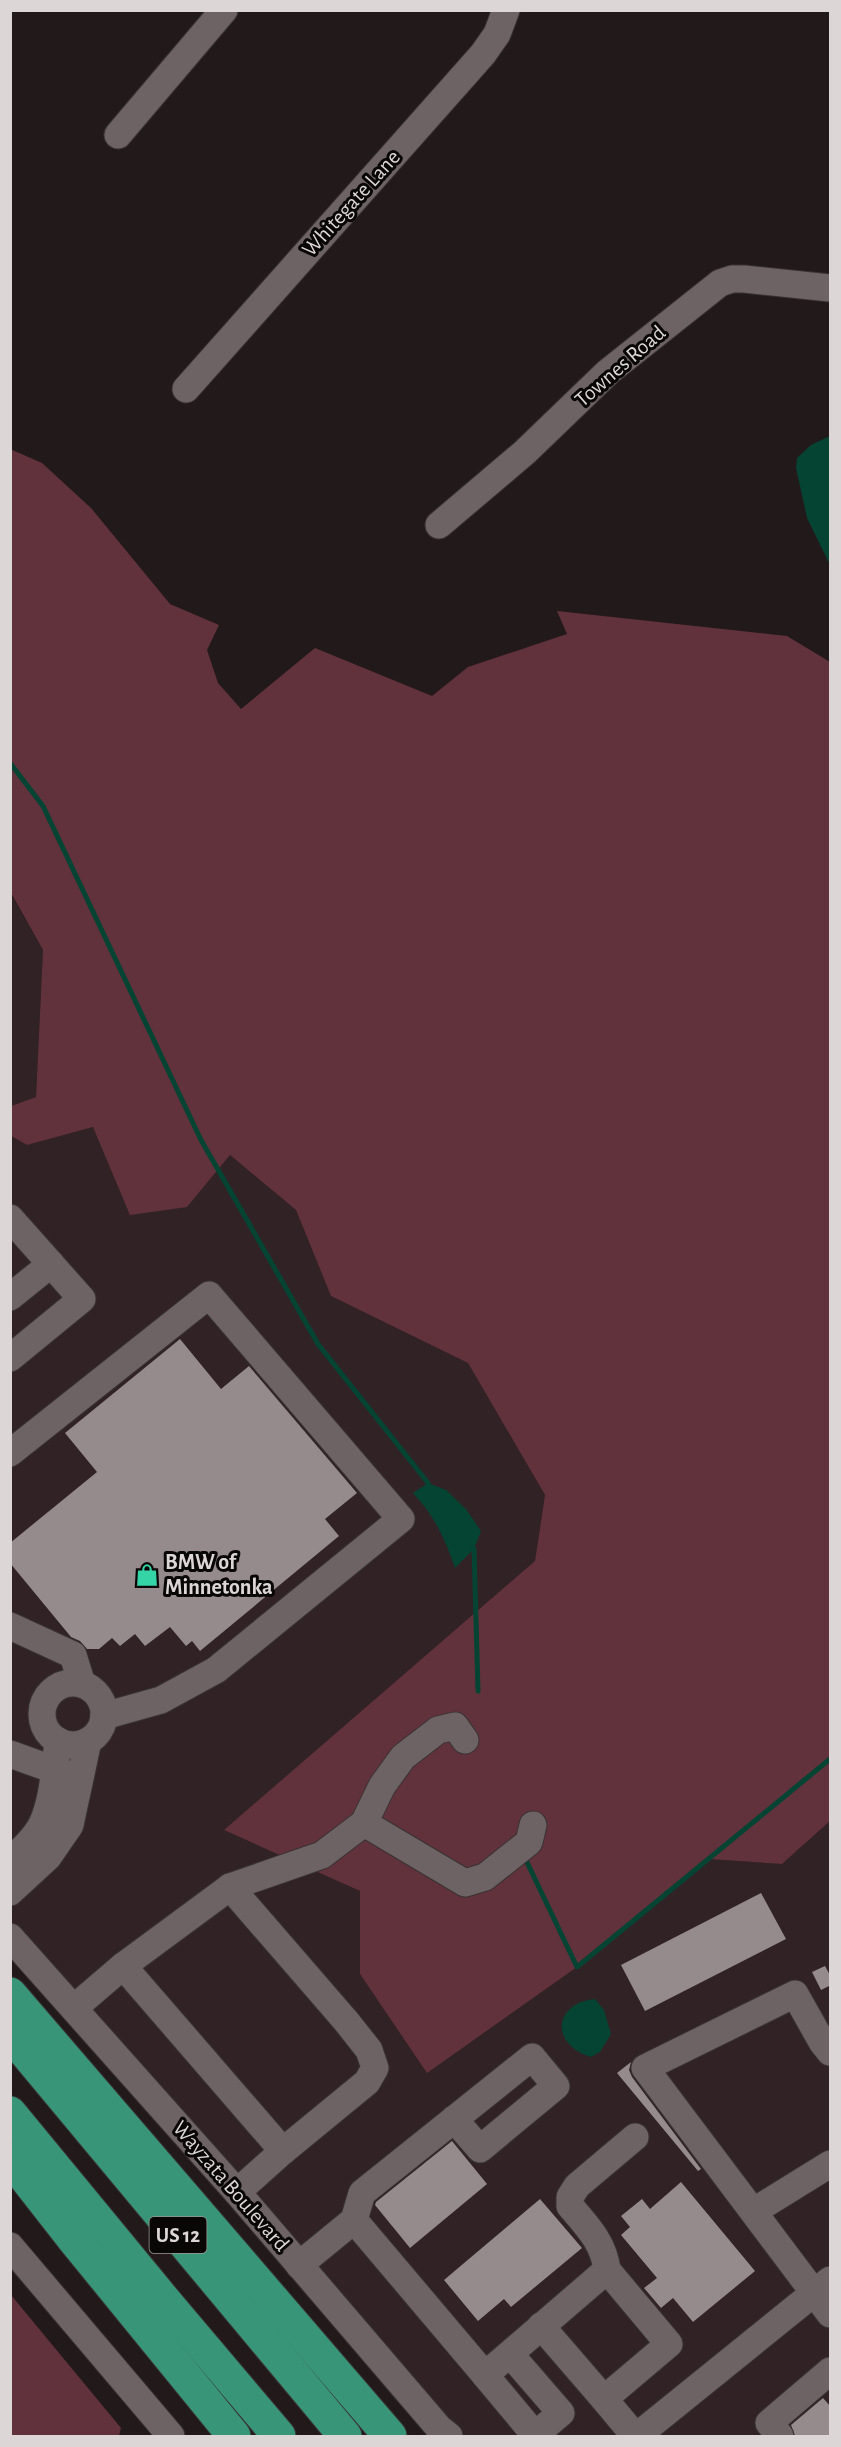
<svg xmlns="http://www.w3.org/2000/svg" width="841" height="2447" font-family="'Alegreya Sans',sans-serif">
  <rect width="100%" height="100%" fill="#22191b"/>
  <!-- built -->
  <g fill="#312325">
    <path d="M10 893 43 950 36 1097 11 1106Z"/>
    <path d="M93 1127 187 1207 230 1155 296 1210 331 1296 468 1363 545 1495 535 1561 225 1830 360 1891V1974L427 2072 577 1967 709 1859 782 1864 830 1821V2436H449L11 1937 10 1136 27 1145Z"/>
  </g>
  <!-- green -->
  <g fill="#62323c">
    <path d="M10 449 42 463 91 508 170 604 219 625 207 650 218 683 241 709 315 648 432 696 468 667 567 634 557 611 787 636 830 662V1821L782 1864 709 1859 577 1967 427 2073 360 1974V1891L224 1830 535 1561 545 1495 468 1363 331 1296 296 1210 230 1155 187 1207 130 1215 93 1127 27 1145 11 1136V1106L36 1097 43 950 11 893Z"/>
    <path d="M11 2295 121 2428 119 2436H11Z"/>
  </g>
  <!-- water -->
  <g fill="#054333">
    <path d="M830 436V565L807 518 796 468 797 458 811 445Z"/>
    <path d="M428 1483 446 1490 466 1509 481 1531 474 1549 455 1568C445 1539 434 1515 413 1493Z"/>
    <path d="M595 1999 604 2010 611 2034 600 2052 591 2057C550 2045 553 2003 595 1999Z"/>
  </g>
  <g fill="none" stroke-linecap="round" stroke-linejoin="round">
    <!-- stream -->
    <g stroke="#054333" stroke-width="5">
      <path d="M10 763 43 806 201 1140 318 1344 428 1483"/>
      <path d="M474 1549 478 1691"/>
      <path d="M524 1856 577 1967 830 1759"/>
    </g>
  </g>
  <!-- building -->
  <g fill="#958a8c">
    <path d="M180 1339 221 1389 249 1366 357 1493 325 1519 339 1536 200 1651 192 1641 186 1646 170 1627 145 1646 135 1634 120 1646 112 1638 99 1649H87L80 1641 71 1637 10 1563V1543L97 1472 65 1433Z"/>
    <path d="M761 1893 786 1939 645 2011 621 1965Z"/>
    <path d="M825 1966 831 1977V1985L821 1990 812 1972Z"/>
    <path d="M631 2062 629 2070 632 2077 701 2169 698 2171 617 2073Z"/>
    <path d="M452 2141 487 2184 410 2248 375 2205 376 2202Z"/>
    <path d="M681 2182 755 2271 693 2322 673 2298 661 2308 644 2288 657 2278 621 2235 630 2227 621 2216 642 2199 650 2209Z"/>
    <path d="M540 2199 582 2248 511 2307 504 2299 478 2321 444 2280Z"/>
    <path d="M823 2398 831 2407V2436H795L791 2425Z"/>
  </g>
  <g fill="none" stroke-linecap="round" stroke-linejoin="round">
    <!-- minor casing -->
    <g stroke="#393334" stroke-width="29">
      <g id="minor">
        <path d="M118 135 224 10"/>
        <path d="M186 389 483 54 497 34 506 10"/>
        <path d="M439 525 525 452 608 372 720 283 732 279H744L830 288"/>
        <path d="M10 1218 82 1299 10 1358"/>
        <path d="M10 1297 51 1264"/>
        <path d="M10 1453 209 1295 401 1519 216 1670 161 1700 104 1716"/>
        <path d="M10 1626 73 1655 82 1684"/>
        <circle cx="73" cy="1714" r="31"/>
        <path d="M10 1754 71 1776"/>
        <path d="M364 1823 465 1883 485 1877 529 1842 533 1825"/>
        <path d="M10 1860C22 1850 35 1838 42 1824 53 1801 55 1766 58 1741"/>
        <path d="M230 1887 346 2021 369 2050 375 2068 367 2082 283 2151"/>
        <path d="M10 1892 48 1857 70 1825 88 1741"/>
        <path d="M10 1937 237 2192 439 2428 449 2436"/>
        <path d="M123 1966 283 2151 237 2192"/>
        <path d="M74 2008 123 1966 230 1887 322 1855 364 1823 382 1786 403 1757 438 1730 455 1726 465 1740"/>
        <path d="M830 2052 822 2042 795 1994 645 2068 830 2314"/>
        <path d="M754 2211 830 2164"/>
        <path d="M354 2220 362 2193 532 2057 556 2086 480 2149 454 2119"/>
        <path d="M10 2246 171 2436"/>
        <path d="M299 2265 354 2220 485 2375 607 2270 669 2344 604 2399 635 2436"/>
        <path d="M607 2270C604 2243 587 2226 570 2206V2197L577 2186 635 2137"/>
        <path d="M541 2326 604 2399"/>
        <path d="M485 2375 535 2435 561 2413 510 2354"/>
        <path d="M637 2436 830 2280"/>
        <path d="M780 2436 769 2423 830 2371"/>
      </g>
    </g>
    <!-- highway casing -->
    <g stroke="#393334" stroke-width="35">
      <g id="highway">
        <path d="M10 1994 390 2436"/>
        <path d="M10 2034 345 2436"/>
        <path d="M10 2113 164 2300 279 2436"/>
        <path d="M10 2158 75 2241 234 2436"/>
      </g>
    </g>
    <!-- minor -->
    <use href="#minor" stroke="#6d6365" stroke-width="27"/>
    <!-- highway -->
    <use href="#highway" stroke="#389578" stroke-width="33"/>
  </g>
  <!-- icons -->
  <defs>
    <g id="shop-bare" transform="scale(1.8)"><path d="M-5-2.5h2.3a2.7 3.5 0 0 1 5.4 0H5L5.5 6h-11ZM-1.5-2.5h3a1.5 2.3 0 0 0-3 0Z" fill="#35d4a7" stroke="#090606" stroke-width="2.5" paint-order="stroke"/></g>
  </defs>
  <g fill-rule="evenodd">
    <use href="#shop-bare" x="147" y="1575"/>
  </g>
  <g text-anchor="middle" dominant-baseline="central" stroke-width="6" stroke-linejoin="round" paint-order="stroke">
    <!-- shield labels -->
    <rect fill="#090606" stroke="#9d9898" stroke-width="1.5" x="149.5" y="2217" width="57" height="36" rx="4.5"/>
    <g font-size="21" font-weight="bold" fill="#dcd6d7">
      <text x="178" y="2235">US 12</text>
    </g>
    <!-- street labels -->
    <g font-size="22" fill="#dcd6d7" stroke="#090606">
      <text transform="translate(351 203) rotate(-48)">Whitegate Lane</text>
      <text transform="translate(620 366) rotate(-41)">Townes Road</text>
      <text transform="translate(231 2186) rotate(49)">Wayzata Boulevard</text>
    </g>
    <!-- poi labels -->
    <g font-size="22" font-weight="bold" fill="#dcd6d7" stroke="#090606" text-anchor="start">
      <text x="165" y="1562">BMW of<tspan x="165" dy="25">Minnetonka</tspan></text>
    </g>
  </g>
  <!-- border -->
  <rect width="841" height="2447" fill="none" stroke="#dcd6d7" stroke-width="24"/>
</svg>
